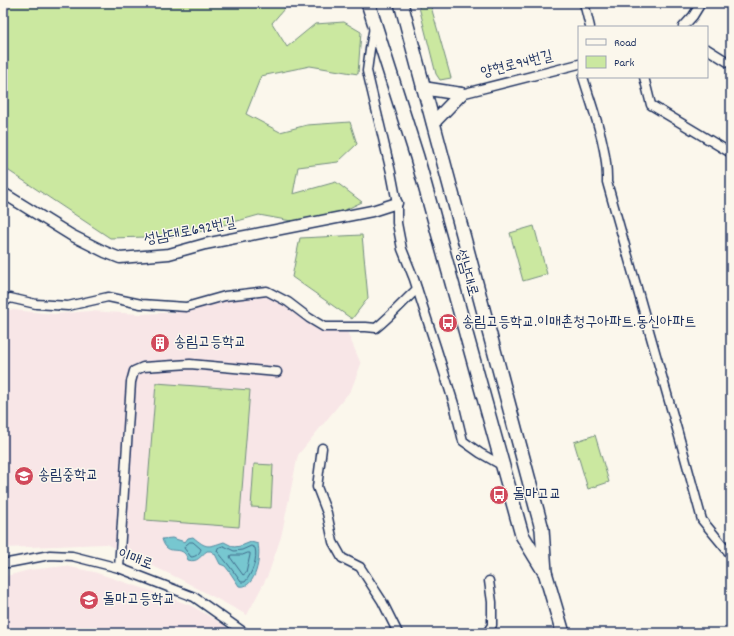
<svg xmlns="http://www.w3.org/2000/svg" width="734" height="636" font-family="Dekko,'Poor Story',sans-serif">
  <rect width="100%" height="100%" fill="#fbf7ec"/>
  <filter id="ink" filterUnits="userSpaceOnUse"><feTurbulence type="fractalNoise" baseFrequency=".025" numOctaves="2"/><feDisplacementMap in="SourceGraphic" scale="8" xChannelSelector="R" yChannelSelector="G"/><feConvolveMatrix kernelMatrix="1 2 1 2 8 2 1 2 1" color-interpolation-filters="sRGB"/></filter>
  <g filter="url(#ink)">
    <!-- built -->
    <g fill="#f8e6e7">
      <path d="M266 296 287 306 319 328 346 329 361 364 351 390 298 455 281 537 268 575 247 615 180 579 106 544 3 548V309L54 314 90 311 140 314 179 312 225 298Z"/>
      <path d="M65 566 94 572 160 594 192 606 224 625 231 633H3V577L29 570Z"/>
    </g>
    <!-- green -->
    <g fill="#cbe8a0" stroke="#738c7f">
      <path d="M3 3H289L272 23 287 47 315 24 344 22 361 32 358 74 310 66 261 76 246 114 280 132 307 125 350 122 357 144 338 162 298 167 293 194 336 182 362 202 313 225 259 215 184 236 110 238 3 167Z"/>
      <path d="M418 3H430L451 78 440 80 436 74Z"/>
      <path d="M534 226 547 274 523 281 510 233Z"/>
      <path d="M362 235 368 298 352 319 292 277 300 238Z"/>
      <path d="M156 383 250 390 239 527 145 520Z"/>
      <path d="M595 435 609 482 588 489 574 442Z"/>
      <path d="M254 464 273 465 271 508 251 507Z"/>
    </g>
    <!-- water -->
    <path fill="#77c7d0" stroke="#528aa2" d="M193 537C207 549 208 547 224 542L234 547 241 546 251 542 258 544C261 556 256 590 239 586L229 571 225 566 220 564 215 554 211 551H207C200 556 198 563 188 560 182 541 168 560 162 539L172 538 185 542 188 538Z"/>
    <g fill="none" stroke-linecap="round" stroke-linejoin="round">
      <!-- shore -->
      <g stroke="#406c8c" stroke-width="1">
        <path d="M190 542H193L201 549C200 553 196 557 191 557L184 548 185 546Z"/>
        <path d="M224 546 234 551 242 550 251 546 255 548C258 558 252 574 245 582H241C233 571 226 561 217 551L218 548Z"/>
        <path d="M248 553H250V555L246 573 243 575 230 557 231 555H242Z"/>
      </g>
      <!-- minor casing -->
      <g stroke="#1b2f5e" stroke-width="11">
        <g id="minor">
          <path d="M584 3 590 27"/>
          <path d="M374 27 370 49 367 71 391 172 397 203V223L402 249 414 279 436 347 454 404 463 441 480 453 503 466"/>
          <path d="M683 27 693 16 701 3"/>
          <path d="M707 49 731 64"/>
          <path d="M583 77C593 110 608 148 607 182L682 447 702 520 731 555"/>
          <path d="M644 77 651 105 731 153"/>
          <path d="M461 94 579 64"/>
          <path d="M3 303 10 298 36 304 68 306 108 297 141 304 186 307 225 296 267 291 288 302 309 318 324 327H366L376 328C391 316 403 302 417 289"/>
          <path d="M322 448 317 487 327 513 333 542 342 558 360 567 382 601 398 633"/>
          <path d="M3 563H8L50 555 72 556 119 568 194 597 245 633"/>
          <path d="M119 568 131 382 134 371 143 367 190 364 277 372"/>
          <path d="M487 633 492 625V602L489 581"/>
        </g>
      </g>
      <!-- tertiary casing -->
      <g stroke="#1b2f5e" stroke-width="13">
        <path id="tertiary" d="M3 193 71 235 105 252 120 258 169 254 205 244 372 211 397 203"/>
      </g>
      <!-- secondary casing -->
      <g stroke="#1b2f5e" stroke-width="15">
        <g id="secondary">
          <path d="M423 88 461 94"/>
          <path d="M433 123 461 94"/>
        </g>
      </g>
      <!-- primary casing -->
      <g stroke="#1b2f5e" stroke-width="16">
        <g id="primary">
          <path d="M368 3 417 157 522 535 544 571"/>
          <path d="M401 3 542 529 545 572 563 633"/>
        </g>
      </g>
      <!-- minor -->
      <use href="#minor" stroke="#fbf7ec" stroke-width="8"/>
      <!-- tertiary -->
      <use href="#tertiary" stroke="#fbf7ec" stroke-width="10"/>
      <!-- secondary -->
      <use href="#secondary" stroke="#fbf7ec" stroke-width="12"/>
      <!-- primary -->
      <use href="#primary" stroke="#fbf7ec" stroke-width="13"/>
    </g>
  </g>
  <!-- icons -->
  <defs>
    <g id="bus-disc" transform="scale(1)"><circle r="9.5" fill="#d1495b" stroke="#fbf7ec"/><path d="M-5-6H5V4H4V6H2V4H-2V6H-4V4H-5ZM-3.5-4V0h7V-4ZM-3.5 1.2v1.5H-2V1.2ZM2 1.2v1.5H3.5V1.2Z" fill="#fff"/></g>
    <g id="building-disc" transform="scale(1)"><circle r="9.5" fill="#d1495b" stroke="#fbf7ec"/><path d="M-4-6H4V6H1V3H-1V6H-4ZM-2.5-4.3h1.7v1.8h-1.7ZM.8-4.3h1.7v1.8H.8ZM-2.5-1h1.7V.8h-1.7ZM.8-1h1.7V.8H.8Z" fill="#fff"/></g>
    <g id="school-disc" transform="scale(1)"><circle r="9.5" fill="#d1495b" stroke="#fbf7ec"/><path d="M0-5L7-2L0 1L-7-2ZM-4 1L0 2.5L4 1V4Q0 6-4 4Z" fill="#fff"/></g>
  </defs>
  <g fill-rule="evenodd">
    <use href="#bus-disc" x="448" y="323"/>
    <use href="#building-disc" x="160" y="343"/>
    <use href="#school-disc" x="24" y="476"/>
    <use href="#bus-disc" x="499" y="495"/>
    <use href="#school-disc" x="89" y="600"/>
  </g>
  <g text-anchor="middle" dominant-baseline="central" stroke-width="3" stroke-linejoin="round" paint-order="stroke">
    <!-- street labels -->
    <g font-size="15" fill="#1b2f5e" stroke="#fbf7ec">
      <text transform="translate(517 65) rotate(-14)">양현로94번길</text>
      <text transform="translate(190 232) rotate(-11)">성남대로692번길</text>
      <text transform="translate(466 273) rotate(74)">성남대로</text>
      <text transform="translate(135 560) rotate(20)">이매로</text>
    </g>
    <!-- poi labels -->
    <g font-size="15" fill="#1b2f5e" stroke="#fbf7ec" text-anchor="start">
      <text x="462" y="323">송림고등학교.이매촌청구아파트.동신아파트</text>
      <text x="174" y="343">송림고등학교</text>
      <text x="38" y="476">송림중학교</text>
      <text x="513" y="495">돌마고교</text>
      <text x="103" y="600">돌마고등학교</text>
    </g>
  </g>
  <!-- margin -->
  <rect width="734" height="636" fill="none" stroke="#fbf7ec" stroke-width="16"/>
  <rect x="8" y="8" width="718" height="620" fill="none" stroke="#1b2f5e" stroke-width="1.5" filter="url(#ink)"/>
  <!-- legend -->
  <rect x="578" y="26" width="130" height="52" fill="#fbf7ec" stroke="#a1a7b3"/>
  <rect x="586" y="39" width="20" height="6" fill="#fbf7ec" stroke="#a1a7b3"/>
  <text x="614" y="46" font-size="12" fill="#1b2f5e">Road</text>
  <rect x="586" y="56" width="20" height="12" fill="#cbe8a0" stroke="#a1a7b3"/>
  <text x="614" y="66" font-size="12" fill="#1b2f5e">Park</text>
</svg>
